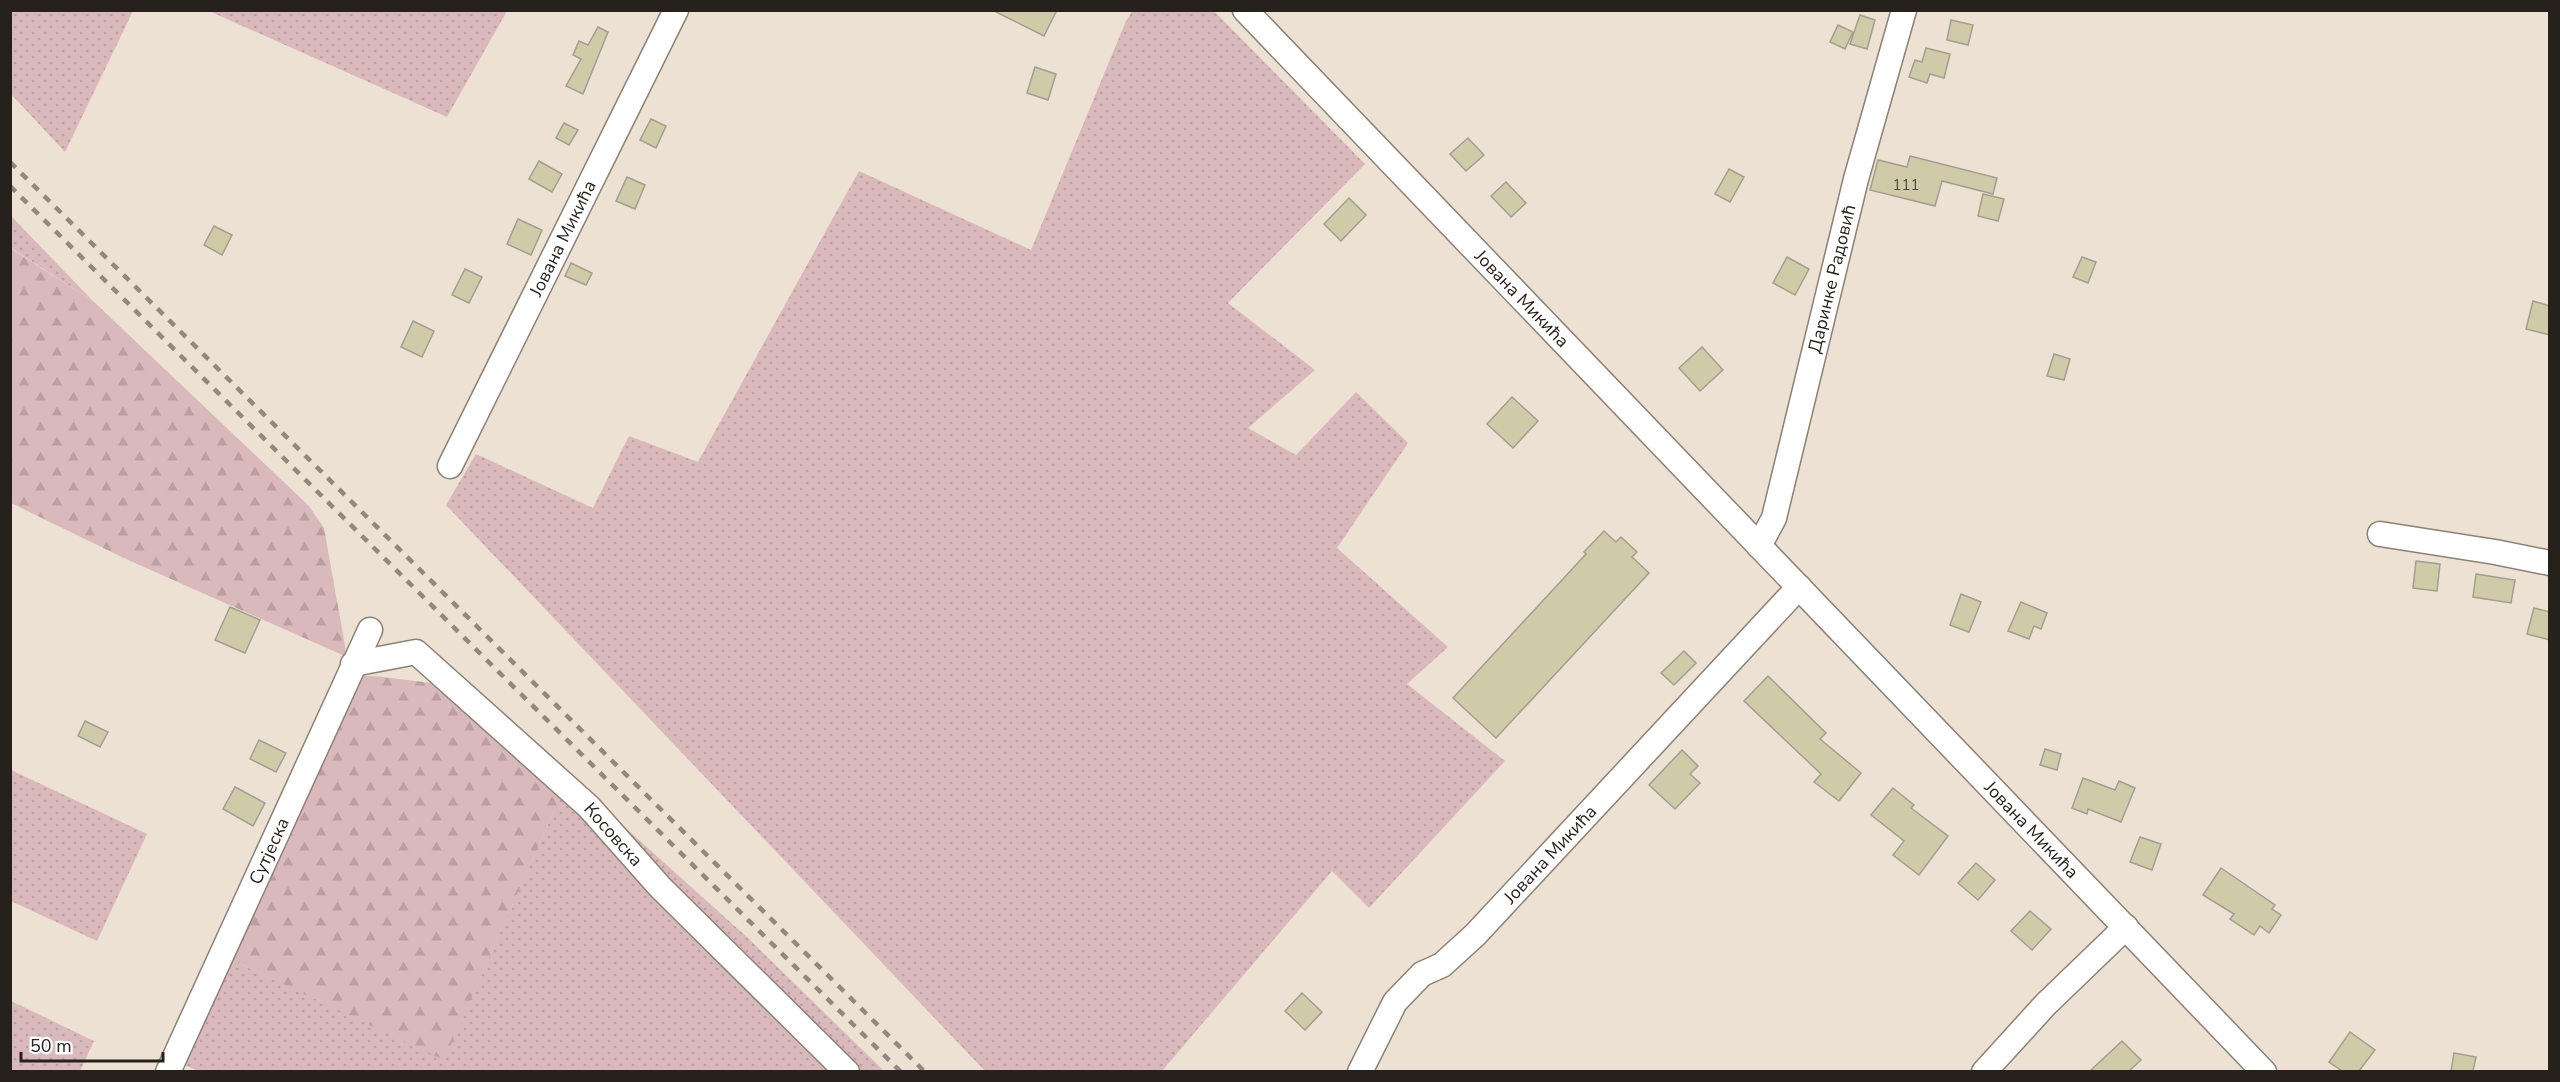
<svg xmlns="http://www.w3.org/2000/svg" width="2560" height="1082" font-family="'Nunito Sans',sans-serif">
  <defs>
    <pattern id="grass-dots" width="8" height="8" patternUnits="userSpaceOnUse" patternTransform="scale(1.5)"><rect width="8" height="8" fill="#dab9bc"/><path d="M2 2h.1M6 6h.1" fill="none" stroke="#bb9fa1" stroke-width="1.8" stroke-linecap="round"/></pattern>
    <pattern id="forest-firs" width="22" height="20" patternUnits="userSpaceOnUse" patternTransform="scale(1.5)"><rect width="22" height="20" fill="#dab9bc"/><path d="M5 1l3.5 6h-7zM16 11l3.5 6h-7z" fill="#bb9fa1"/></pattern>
  </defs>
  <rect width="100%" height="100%" fill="#ede1d3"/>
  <!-- grass -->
  <g fill="url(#grass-dots)">
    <path d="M11 10 133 11 65 152 11 94Z"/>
    <path d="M1133 10 1214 11 1365 164 1228 303 1315 370 1248 428 1296 455 1356 392 1408 443 1337 548 1448 647 1407 684 1505 761 1369 908 1332 871 1162 1071H985L446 505 476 454 593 508 629 436 698 462 859 171 1031 250 1126 21Z"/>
    <path d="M209 11 507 10V11L447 117Z"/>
    <path d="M10 216H11L93 301 11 248Z"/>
    <path d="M11 770 147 834 97 941 11 901Z"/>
    <path d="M569 777 749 939 884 1071 200 1072 183 1064 232 960 444 1059Z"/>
    <path d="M11 1001 94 1041 80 1071H11Z"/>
  </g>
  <!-- forest -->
  <g fill="url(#forest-firs)">
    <path d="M10 248 93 301 309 506 324 528 347 657 126 559 11 503Z"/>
    <path d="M357 676H375L431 683 569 777 444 1060 232 960Z"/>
  </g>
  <!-- building -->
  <g fill="#d0caa9" stroke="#a19f8f" stroke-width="1.5">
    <path d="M992 10H1057L1044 36Z"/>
    <path d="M1860 15 1875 20 1867 49 1850 44Z"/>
    <path d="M1951 20 1973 25 1968 45 1947 40Z"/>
    <path d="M1838 25 1853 32 1845 49 1830 42Z"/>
    <path d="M598 27 608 32 583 94 566 86 581 59 573 55 579 41 588 45Z"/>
    <path d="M1926 48 1950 54 1944 78 1930 74 1927 83 1909 77 1915 60 1922 62Z"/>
    <path d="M1035 67 1056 74 1048 100 1027 93Z"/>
    <path d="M651 119 666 126 656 148 640 140Z"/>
    <path d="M564 123 578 130 569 145 556 138Z"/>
    <path d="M1468 138 1484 155 1466 171 1450 154Z"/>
    <path d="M1910 156 1997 178 1993 194 1942 181 1935 206 1870 190 1878 160 1907 167Z"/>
    <path d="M539 161 562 174 552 192 529 179Z"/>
    <path d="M1729 169 1744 177 1730 202 1715 194Z"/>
    <path d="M627 177 645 185 635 209 616 201Z"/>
    <path d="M1506 182 1526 203 1511 217 1491 196Z"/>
    <path d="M1983 194 2004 199 1998 221 1978 216Z"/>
    <path d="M1349 198 1366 215 1341 241 1324 224Z"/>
    <path d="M518 219 542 230 531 255 507 244Z"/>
    <path d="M214 226 232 235 222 255 204 245Z"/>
    <path d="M1787 257 1809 269 1795 295 1773 283Z"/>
    <path d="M2082 257 2096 262 2088 283 2073 277Z"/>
    <path d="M571 263 592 273 586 285 565 276Z"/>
    <path d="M465 269 482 277 469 303 452 295Z"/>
    <path d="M2533 301 2550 306V335L2526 329Z"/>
    <path d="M413 321 434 331 422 357 401 347Z"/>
    <path d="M1702 347 1723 370 1700 391 1679 368Z"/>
    <path d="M2054 354 2070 359 2064 380 2047 376Z"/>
    <path d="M1512 397 1538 421 1513 448 1487 424Z"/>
    <path d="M1604 531 1616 542 1621 537 1637 552 1632 557 1649 573 1496 738 1453 698 1586 554 1584 552Z"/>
    <path d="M2416 561 2440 564 2437 591 2413 588Z"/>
    <path d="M2476 574 2515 580 2511 603 2473 597Z"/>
    <path d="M1961 594 1981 602 1969 632 1950 625Z"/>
    <path d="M2021 602 2047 613 2041 629 2034 626 2029 639 2008 631Z"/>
    <path d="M230 607 260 620 245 653 215 640Z"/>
    <path d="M2534 608 2550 612V640L2527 634Z"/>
    <path d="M1684 651 1696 663 1674 685 1661 673Z"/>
    <path d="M1768 676 1826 733 1820 739 1861 773 1839 801 1814 782 1821 774 1744 701Z"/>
    <path d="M85 721 108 732 100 747 78 736Z"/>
    <path d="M259 740 286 753 276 772 250 759Z"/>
    <path d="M2045 749 2061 754 2057 770 2040 765Z"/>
    <path d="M1682 750 1698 766 1690 774 1700 783 1675 809 1649 785Z"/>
    <path d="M2083 778 2115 790 2119 781 2135 788 2121 822 2088 809 2087 814 2072 808Z"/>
    <path d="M235 787 265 803 253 826 223 809Z"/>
    <path d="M1893 788 1914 805 1911 808 1948 836 1919 875 1893 855 1904 841 1871 815Z"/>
    <path d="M2140 837 2161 844 2152 870 2130 862Z"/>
    <path d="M1976 863 1995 880 1978 900 1958 883Z"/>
    <path d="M2221 868 2275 905 2272 909 2281 915 2269 933 2260 926 2254 935 2230 919 2234 914 2203 895Z"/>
    <path d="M2030 911 2051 929 2032 950 2011 931Z"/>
    <path d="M1302 993 1322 1012 1305 1030 1285 1011Z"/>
    <path d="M2350 1032 2375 1050 2359 1071H2342L2329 1062Z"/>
    <path d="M2122 1041 2141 1060 2129 1071H2090Z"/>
    <path d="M2454 1053 2476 1057 2473 1071H2451Z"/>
  </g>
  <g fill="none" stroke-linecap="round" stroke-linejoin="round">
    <!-- minor casing -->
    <g stroke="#8c8175" stroke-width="27">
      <g id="minor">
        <path id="s1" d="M1245 10 2264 1072"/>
        <path id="s2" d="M450 466 676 10"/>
        <path d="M2380 534 2495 552 2550 563"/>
        <path id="s3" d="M1759 546 1774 518 1856 179 1904 10"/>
        <path id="s4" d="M353 664 416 652 589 807 660 887 847 1072"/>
        <path id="s5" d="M168 1072 370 630"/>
        <path id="s6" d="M1360 1072 1395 1002 1422 974 1442 965 1475 935 1799 587"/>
        <path d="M1984 1072 2046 1004 2126 927"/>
      </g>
    </g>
    <!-- minor -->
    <use href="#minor" stroke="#fff" stroke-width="24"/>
    <!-- rail -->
    <g stroke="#91887f" stroke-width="4.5" stroke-dasharray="8 8" stroke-linecap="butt">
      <path d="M10 162 925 1072"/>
      <path d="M10 186 901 1072"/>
    </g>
  </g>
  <g text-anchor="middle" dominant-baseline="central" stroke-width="4.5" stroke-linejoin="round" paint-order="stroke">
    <!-- number labels -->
    <g font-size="15" fill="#504b40">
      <text x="1906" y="185">111</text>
    </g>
    <!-- street labels -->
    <g font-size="18" fill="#26211d" stroke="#fff">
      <text stroke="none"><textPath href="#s2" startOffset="254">Јована Микића</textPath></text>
      <text stroke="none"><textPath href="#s3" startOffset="278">Даринке Радовић</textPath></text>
      <text stroke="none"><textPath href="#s1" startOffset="400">Јована Микића</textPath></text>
      <text stroke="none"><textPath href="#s1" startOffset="1136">Јована Микића</textPath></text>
      <text stroke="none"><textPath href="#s4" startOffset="333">Косовска</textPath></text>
      <text stroke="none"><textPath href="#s5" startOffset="243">Сутјеска</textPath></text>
      <text stroke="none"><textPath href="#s6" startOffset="294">Јована Микића</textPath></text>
    </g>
  </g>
  <!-- border -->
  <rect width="2560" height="1082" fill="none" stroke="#26211d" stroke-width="24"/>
  <!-- scale -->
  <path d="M21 1052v9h142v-9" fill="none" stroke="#26211d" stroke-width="3"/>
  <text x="30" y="1052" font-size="18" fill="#26211d" stroke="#ffffff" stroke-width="4.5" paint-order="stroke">50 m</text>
</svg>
